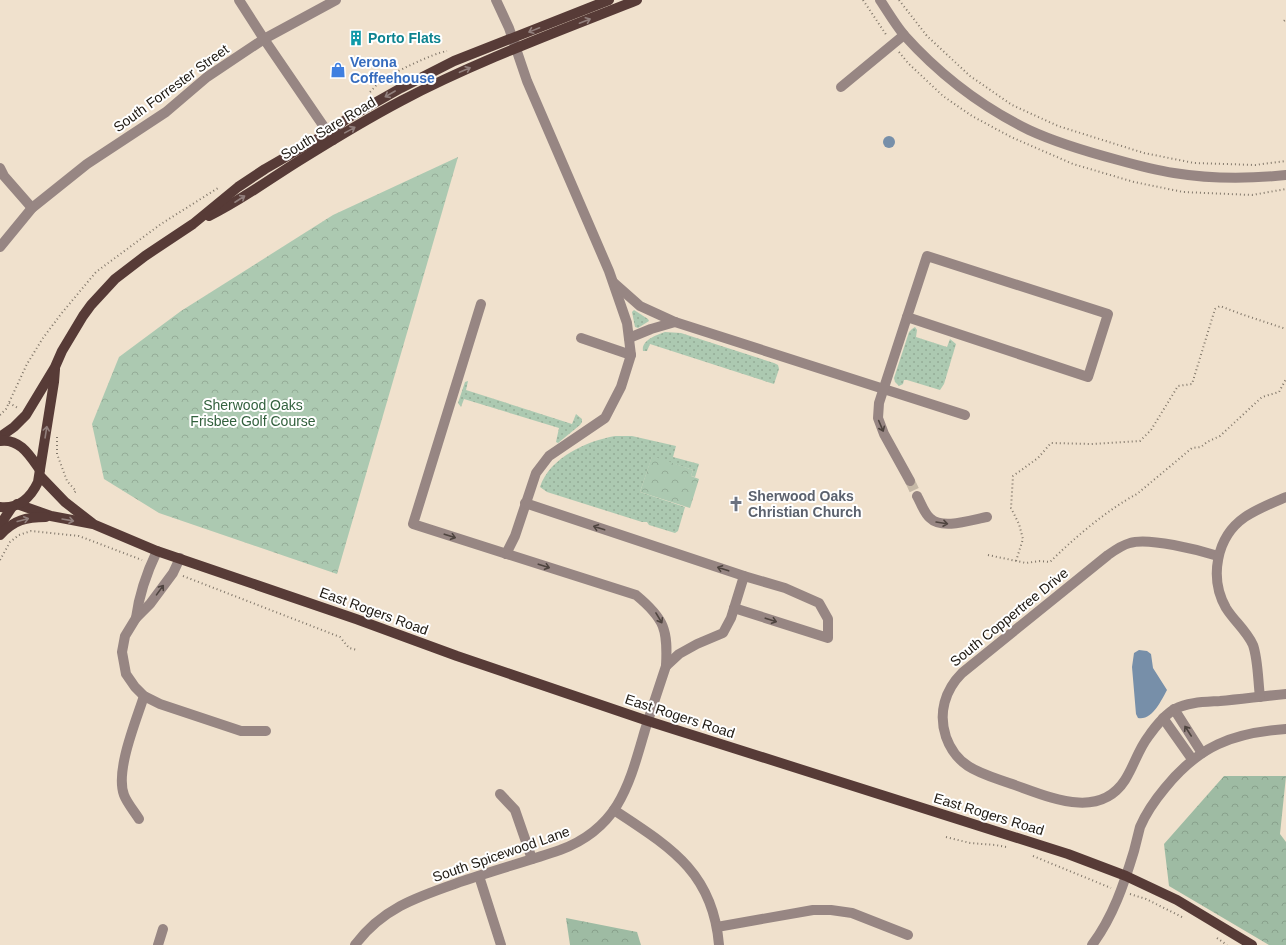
<svg xmlns="http://www.w3.org/2000/svg" width="1286" height="945" font-family="Arial,sans-serif">
  <defs>
    <pattern id="grass-dots" width="8" height="8" patternUnits="userSpaceOnUse"><rect width="8" height="8" fill="#acc9b1"/><path d="M2 2h.1M6 6h.1" fill="none" stroke="#94ac97" stroke-width="1.8" stroke-linecap="round"/></pattern>
    <pattern id="forest-crowns" width="20" height="18" patternUnits="userSpaceOnUse"><rect width="20" height="18" fill="#9ebba3"/><path d="M2 6a3 3 0 1 1 6 0M12 15a3 3 0 1 1 6 0" fill="none" stroke="#88a08b"/></pattern>
    <pattern id="park-crowns" width="20" height="18" patternUnits="userSpaceOnUse"><rect width="20" height="18" fill="#acc9b1"/><path d="M2 6a3 3 0 1 1 6 0M12 15a3 3 0 1 1 6 0" fill="none" stroke="#94ac97"/></pattern>
  </defs>
  <rect width="100%" height="100%" fill="#f0e1cd"/>
  <!-- grass -->
  <g fill="url(#grass-dots)">
    <path d="M634 310 648 319 649 321 638 328 635 327 632 312Z"/>
    <path d="M915 327 917 330 916 337 947 347 950 339 956 344 944 384 940 390 907 380H904L903 384 899 386 895 382 894 378 909 332 912 329Z"/>
    <path d="M665 332 681 333 774 363 778 365 779 369 774 384 650 344 647 351H643C641 340 657 335 665 332Z"/>
    <path d="M468 381 466 390 572 424 576 414 582 419V422L580 425 558 443 556 442 559 428 464 399 461 407 458 403 465 382Z"/>
    <path d="M615 436H632L676 446 673 457 699 464 695 477 691 476 693 470 652 457 640 492 685 507 678 531 675 533 649 525 647 522H642L547 492 540 487C550 457 587 441 615 436Z"/>
  </g>
  <!-- forest -->
  <g fill="url(#forest-crowns)">
    <path d="M1224 776H1286L1280 834 1286 842V945H1269L1169 886 1164 844Z"/>
    <path d="M566 918 637 932 641 945H570Z"/>
  </g>
  <!-- park -->
  <g fill="url(#park-crowns)">
    <path d="M458 157 337 574 159 513 104 479 92 424 119 357 181 311 333 215Z"/>
    <path d="M652 456 693 470 691 476 699 479 690 508 640 492Z"/>
  </g>
  <!-- water -->
  <g fill="#778fa9">
    <circle cx="889" cy="142" r="6"/>
    <path d="M1139 650 1147 651 1151 654 1153 668 1167 690C1161 701 1152 721 1138 718L1136 714 1132 667 1134 653Z"/>
  </g>
  <g fill="none" stroke-linecap="round" stroke-linejoin="round">
    <!-- minor-tunnel -->
    <path stroke="#c6b9a7" stroke-width="10" stroke-dasharray="10 5" stroke-linecap="butt" d="M910 481 917 496"/>
    <!-- path -->
    <g stroke="#81776a" stroke-width="2" stroke-dasharray="1 3" stroke-linecap="butt">
      <path d="M863 0 887 36"/>
      <path d="M899 0 927 36 970 76 1012 105 1058 126 1144 153 1194 163 1255 165 1286 161"/>
      <path d="M1284 21 1286 19"/>
      <path d="M899 52 908 63 943 96 972 116 1011 137 1073 164 1134 182 1183 192 1252 195 1286 189"/>
      <path d="M370 92C374 88 377 84 381 81 392 73 434 53 447 51"/>
      <path d="M9 403 18 408"/>
      <path d="M0 415 6 409 27 364 43 338 61 314 96 272 161 224 218 188"/>
      <path d="M57 437V454L67 481 76 491 73 494"/>
      <path d="M988 555 1026 563 1040 561 1050 562C1073 539 1108 509 1137 494L1192 448 1201 447 1207 442 1220 436 1262 397 1279 392 1286 379"/>
      <path d="M0 560 10 542 19 535 31 531 79 536 142 560"/>
      <path d="M1016 561 1023 539 1019 524 1011 508 1013 476 1038 458 1051 443 1091 444 1140 441 1151 430 1178 386 1192 384 1215 309 1220 306 1241 314 1286 329"/>
      <path d="M183 576 340 637 349 648 357 650"/>
      <path d="M946 837 970 843 995 845 1006 847"/>
      <path d="M1033 856 1111 888"/>
      <path d="M1130 894 1146 899 1184 918"/>
      <path d="M1217 938 1227 945"/>
    </g>
    <!-- minor -->
    <g stroke="#978683" stroke-width="10">
      <path d="M239 0 264 39 333 140"/>
      <path d="M496 0 509 28 527 81 609 271 627 323 631 355 621 387 605 418 549 456 536 473 515 536 506 554"/>
      <path d="M880 0C888 12 895 24 904 35 939 74 982 107 1029 130 1057 143 1088 152 1118 160 1136 165 1155 170 1174 173 1211 179 1249 179 1286 175"/>
      <path d="M841 87 904 35"/>
      <path d="M0 168 4 176 32 208"/>
      <path d="M0 247 32 208 87 164 166 112 207 77 264 39 336 0"/>
      <path d="M927 256 1108 314 1088 377 907 317Z"/>
      <path d="M614 283 640 306 675 322 965 415"/>
      <path d="M907 317 879 403 878 418 884 434 910 481"/>
      <path d="M581 338 631 355"/>
      <path d="M629 338 651 329 675 322"/>
      <path d="M917 496C921 503 924 513 930 518 942 530 971 520 987 517"/>
      <path d="M525 503 744 576 785 588 819 603 828 619V638L734 608"/>
      <path d="M1218 556C1199 550 1148 537 1130 543 1122 545 1115 550 1108 555L962 673C945 690 938 713 946 737 957 768 981 773 1009 783 1045 795 1098 822 1125 780 1134 766 1138 750 1148 737 1155 727 1164 715 1175 709 1188 702 1205 702 1220 701 1242 699 1264 696 1286 694"/>
      <path d="M180 558 173 573 150 604 136 618 125 636 122 652 126 674 135 687 144 696 160 704 241 731H266"/>
      <path d="M136 618C139 595 147 572 157 551"/>
      <path d="M666 666 679 654 697 644 723 633 731 618 744 576"/>
      <path d="M1260 697C1258 681 1258 659 1253 645 1246 630 1234 621 1226 608 1209 578 1216 537 1245 517 1257 509 1272 503 1286 497"/>
      <path d="M1174 709 1202 753"/>
      <path d="M1163 718 1192 759"/>
      <path d="M500 794 515 810 532 859"/>
      <path d="M614 810C670 847 713 872 719 945"/>
      <path d="M139 819C134 811 127 803 124 795 115 771 136 721 144 696"/>
      <path d="M479 876 501 945"/>
      <path d="M717 927 813 910H831L852 913 908 935"/>
      <path d="M158 945 163 929"/>
      <path d="M355 945C383 907 420 896 463 881 495 870 528 861 560 850 619 828 629 785 645 730 652 708 659 687 666 666 668 630 665 619 636 595L413 524 481 304"/>
      <path d="M1092 945C1113 917 1124 884 1134 851 1136 843 1138 835 1140 827 1146 813 1155 800 1165 788 1199 746 1232 733 1286 729"/>
    </g>
    <!-- major -->
    <g stroke="#573b37" stroke-width="10">
      <path d="M209 216C242 200 271 178 302 159 334 139 367 119 401 101 477 61 557 32 637 0"/>
      <path d="M0 437 14 427 26 415 55 367 62 351 83 316 91 305 115 279 145 256 193 224 238 187 265 169 329 132 348 118 401 88 454 61 609 0"/>
      <path d="M0 441C20 438 30 456 40 470"/>
      <path d="M40 476 65 502 92 523"/>
      <path d="M17 504 51 516 93 524 157 551 356 619 457 656 648 721 1068 854 1126 876 1177 900 1252 945"/>
      <path d="M0 507C19 509 31 497 38 482L54 382 55 369"/>
      <path d="M0 525 12 507"/>
      <path d="M0 535C14 520 26 517 46 517"/>
    </g>
  </g>
  <!-- one-way arrows -->
  <defs><path id="oneway-shaft" d="M-6 0H5M1.5-3L5.5 0L1.5 3" fill="none" stroke-width="1.6" stroke-linecap="round" stroke-linejoin="round"/></defs>
  <g stroke="#92807d">
    <use href="#oneway-shaft" transform="translate(585 21) rotate(-21)"/>
    <use href="#oneway-shaft" transform="translate(534 30) rotate(158)"/>
    <use href="#oneway-shaft" transform="translate(465 70) rotate(-23)"/>
    <use href="#oneway-shaft" transform="translate(390 94) rotate(150)"/>
    <use href="#oneway-shaft" transform="translate(350 130) rotate(-29)"/>
    <use href="#oneway-shaft" transform="translate(240 199) rotate(-33)"/>
    <use href="#oneway-shaft" transform="translate(46 432) rotate(-81)"/>
    <use href="#oneway-shaft" transform="translate(23 520) rotate(-15)"/>
    <use href="#oneway-shaft" transform="translate(68 520) rotate(10)"/>
  </g>
  <g stroke="#4e443f">
    <use href="#oneway-shaft" transform="translate(881 426) rotate(67)"/>
    <use href="#oneway-shaft" transform="translate(942 523) rotate(9)"/>
    <use href="#oneway-shaft" transform="translate(599 528) rotate(-162)"/>
    <use href="#oneway-shaft" transform="translate(450 536) rotate(18)"/>
    <use href="#oneway-shaft" transform="translate(544 566) rotate(18)"/>
    <use href="#oneway-shaft" transform="translate(723 569) rotate(-162)"/>
    <use href="#oneway-shaft" transform="translate(160 590) rotate(-54)"/>
    <use href="#oneway-shaft" transform="translate(659 618) rotate(59)"/>
    <use href="#oneway-shaft" transform="translate(771 620) rotate(18)"/>
    <use href="#oneway-shaft" transform="translate(1188 731) rotate(-123)"/>
  </g>
  <!-- icons -->
  <defs>
    <g id="building-bare" transform="scale(1.2)"><path d="M-4-6H4V6H1V3H-1V6H-4ZM-2.5-4.3h1.7v1.8h-1.7ZM.8-4.3h1.7v1.8H.8ZM-2.5-1h1.7V.8h-1.7ZM.8-1h1.7V.8H.8Z" fill="#0f9aa8" stroke="#fff" stroke-width="2.5" paint-order="stroke"/></g>
    <g id="shop-bare" transform="scale(1.2)"><path d="M-5-2.5h2.3a2.7 3.5 0 0 1 5.4 0H5L5.5 6h-11ZM-1.5-2.5h3a1.5 2.3 0 0 0-3 0Z" fill="#3f7fe0" stroke="#fff" stroke-width="2.5" paint-order="stroke"/></g>
    <g id="church-bare" transform="scale(1.2)"><path d="M-1.2-6h2.4v3.5h3.3v2.4h-3.3V6h-2.4V-.1h-3.3v-2.4h3.3Z" fill="#6b7280" stroke="#fff" stroke-width="2.5" paint-order="stroke"/></g>
  </defs>
  <g fill-rule="evenodd">
    <use href="#building-bare" x="356" y="38"/>
    <use href="#shop-bare" x="338" y="70"/>
    <use href="#church-bare" x="736" y="504"/>
  </g>
  <g text-anchor="middle" dominant-baseline="central" stroke-width="4" stroke-linejoin="round" paint-order="stroke">
    <!-- culture labels -->
    <g font-size="14" font-weight="bold" fill="#0d838f" stroke="#fff" text-anchor="start">
      <text x="368" y="38">Porto Flats</text>
    </g>
    <!-- shop labels -->
    <g font-size="14" font-weight="bold" fill="#366cbe" stroke="#fff" text-anchor="start">
      <text x="350" y="62">Verona<tspan x="350" dy="16">Coffeehouse</tspan></text>
    </g>
    <!-- street labels -->
    <g font-size="14" fill="#1d1811" stroke="#fff">
      <text transform="translate(171 88) rotate(-36)">South Forrester Street</text>
      <text transform="translate(328 128) rotate(-31)">South Sare Road</text>
      <text transform="translate(374 611) rotate(20)">East Rogers Road</text>
      <text transform="translate(1009 617) rotate(-39)">South Coppertree Drive</text>
      <text transform="translate(680 716) rotate(18)">East Rogers Road</text>
      <text transform="translate(989 814) rotate(17)">East Rogers Road</text>
      <text transform="translate(501 854) rotate(-19)">South Spicewood Lane</text>
    </g>
    <!-- park labels -->
    <g font-size="14" fill="#33613e" stroke="#fff">
      <text x="253" y="405">Sherwood Oaks<tspan x="253" dy="16">Frisbee Golf Course</tspan></text>
    </g>
    <!-- worship labels -->
    <g font-size="14" font-weight="bold" fill="#5b616d" stroke="#fff" text-anchor="start">
      <text x="748" y="496">Sherwood Oaks<tspan x="748" dy="16">Christian Church</tspan></text>
    </g>
  </g>
</svg>
